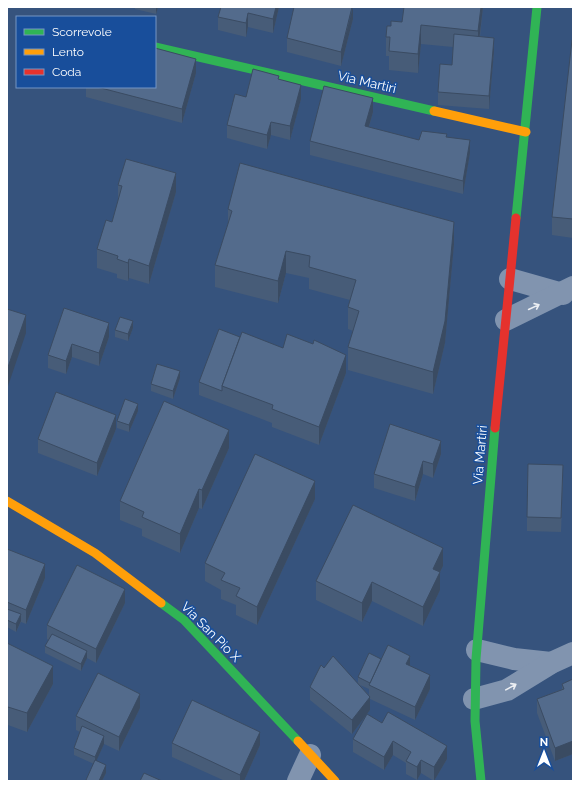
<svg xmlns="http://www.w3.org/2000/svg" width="580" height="788" font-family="Raleway,sans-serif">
  <rect width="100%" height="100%" fill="#36537d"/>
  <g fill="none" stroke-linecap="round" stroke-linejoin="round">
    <!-- street -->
    <g stroke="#8194af" stroke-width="22">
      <path d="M510 279 563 294"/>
      <path d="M506 320 573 287"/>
      <path d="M477 650 514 659 551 663"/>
      <path d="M474 699 507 690 551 663 573 653"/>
      <path d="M298 781 310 755"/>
    </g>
    <!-- fast -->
    <g stroke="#30b455" stroke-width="9">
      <path d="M155 47 434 111"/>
      <path d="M516 218 537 7"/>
      <path d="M161 603 184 620 298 741"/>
      <path d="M481 781 475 721 476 659 495 428"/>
    </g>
    <!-- slow -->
    <g stroke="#ff9f0a" stroke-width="9">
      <path d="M434 111 526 132"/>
      <path d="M7 501 95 553 161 603"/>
      <path d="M298 741 335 781"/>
    </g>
    <!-- jam -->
    <path stroke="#e5322d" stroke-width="9" d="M495 428 516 218"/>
  </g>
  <!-- wall -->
  <g fill="#475c78" fill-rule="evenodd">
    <path d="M135 7H158L156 14 135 9Z"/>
    <path d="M221 7H279L273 33 248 27 246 37 218 30V17Z"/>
    <path d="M483 7 480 37 494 51 489 109 438 105V92L452 65 453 47 421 44 418 73 389 70V56H386V37L391 26 402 22Z"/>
    <path d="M353 19 341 66 287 52V38Z"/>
    <path d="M573 40V238L552 235V217Z"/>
    <path d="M196 73 182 123 86 97V87H155Z"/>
    <path d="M279 79 301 99 290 140 271 135 267 149 227 138V125L246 97Z"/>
    <path d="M373 112 369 127 419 140 447 137 470 153 463 194 310 155V141Z"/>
    <path d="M118 185 176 192 149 284 129 278 128 281 117 278V274L97 268V249L112 222 118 202Z"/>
    <path d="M228 209 454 244 445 343 433 394 348 370V347L353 331 348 329V307L350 300 309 289V278L286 273 278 303 215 287V265L228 225Z"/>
    <path d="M109 323V337L99 366 72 357 66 374 48 368V355Z"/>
    <path d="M133 328 128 341 115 337V330Z"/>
    <path d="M240 337 346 373 319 445 272 427V423L199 395V382Z"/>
    <path d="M180 378 173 399 151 391V384Z"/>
    <path d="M138 411 129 432 117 428V421Z"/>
    <path d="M116 429 97 476 38 453V439Z"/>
    <path d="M229 448 202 509 199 508 180 553 142 536V529L120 520V501Z"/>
    <path d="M441 454 433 478 423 474 415 501 374 488V474Z"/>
    <path d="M563 478 561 532 527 531V517Z"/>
    <path d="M315 499 257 625 236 615V605L221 599V590L205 581V563Z"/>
    <path d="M7 549 45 578 26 624 21 622 16 632 7 627Z"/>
    <path d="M443 566 440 572V590L423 626 372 601 362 622 316 600V581Z"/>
    <path d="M125 603 96 663 87 658 81 671 45 653V646L49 640 47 639V625Z"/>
    <path d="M7 643 53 684 27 732 8 725 7 729Z"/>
    <path d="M381 659 410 666 430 689 415 720 370 699V710L352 734 310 700V687L324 668 358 683V677ZM360 685 369 689V695Z"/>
    <path d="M573 679V754L555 761 537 713V699L562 689V684Z"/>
    <path d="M140 708 119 751 104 744 96 761 106 773 102 781H86V780L94 764 74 755V748L80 732 76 730V716Z"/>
    <path d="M367 714 447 759 434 781 421 773 417 780 406 774V763L393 755 384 770 353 752V739Z"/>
    <path d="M172 743 260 745 244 781H225L172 757Z"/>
  </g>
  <!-- shaded-wall -->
  <g fill="#3a4b62">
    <path d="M156 7H158L156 14Z"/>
    <path d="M276 7H279L273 33V19Z"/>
    <path d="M353 7V19L341 66V52Z"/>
    <path d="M481 7H483L478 50V31Z"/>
    <path d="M248 13V27L246 37V23Z"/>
    <path d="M421 25V44L418 73V54Z"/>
    <path d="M494 38V51L489 109V96Z"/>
    <path d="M196 59V73L182 123V109Z"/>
    <path d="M301 85V99L290 140V126Z"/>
    <path d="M373 98V112L365 140V126Z"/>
    <path d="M271 122V135L267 149V135Z"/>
    <path d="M470 140V153L463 194V181Z"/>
    <path d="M176 173V192L149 284V266Z"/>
    <path d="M454 222V244L445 343 433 394V372Z"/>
    <path d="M286 251V273L278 303V281Z"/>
    <path d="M129 259V278L128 281V263Z"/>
    <path d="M26 315V333L7 389V370Z"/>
    <path d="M133 321V328L128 341V334Z"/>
    <path d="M109 323V337L99 366V353Z"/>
    <path d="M72 344V357L66 374V361Z"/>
    <path d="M346 355V373L319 445V427Z"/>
    <path d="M180 371V378L173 399V391Z"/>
    <path d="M138 404V411L129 432V425Z"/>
    <path d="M116 415V429L97 476V463Z"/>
    <path d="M229 430V448L202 509V490Z"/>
    <path d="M441 441V454L433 478V464Z"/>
    <path d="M423 461V474L415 501V487Z"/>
    <path d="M315 481V499L257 625V607Z"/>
    <path d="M199 489V508L180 553V534Z"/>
    <path d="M443 548V566L440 572V590L423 626V607L433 569Z"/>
    <path d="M45 564V578L26 624V610Z"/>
    <path d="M372 582V601L362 622V603Z"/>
    <path d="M125 589V603L96 663V649Z"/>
    <path d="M21 614V621L16 632V624Z"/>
    <path d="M87 651V658L81 671V664Z"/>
    <path d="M410 656V669L406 664Z"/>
    <path d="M53 666V684L27 732V713Z"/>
    <path d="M430 675V689L415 720V707Z"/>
    <path d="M140 694V708L119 751V737Z"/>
    <path d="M370 697V710L352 734V720Z"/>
    <path d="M8 707V725L7 729V710Z"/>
    <path d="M260 732V745L244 781H240V775Z"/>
    <path d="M104 736V744L95 764V757Z"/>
    <path d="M393 741V755L384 770V757Z"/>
    <path d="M573 741V754L555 761V748Z"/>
    <path d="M447 746V759L434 781V767Z"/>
    <path d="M421 760V773L417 780V767Z"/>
    <path d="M106 765V773L102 781H99Z"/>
  </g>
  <!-- building -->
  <g fill="#536b8c" stroke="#3a4b62">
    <path d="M221 7H276L273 19 248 13 246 23 218 17Z"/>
    <path d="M294 7H352L341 52 287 38Z"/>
    <path d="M404 7H481L478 31 421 25 418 54 389 51 390 37H386L387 26H391V21L402 22Z"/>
    <path d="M454 34 494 38 489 96 438 92 440 64 452 65Z"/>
    <path d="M572 40H573V219L552 217Z"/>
    <path d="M155 48 196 59 182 109 97 87H155Z"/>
    <path d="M253 69 279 76 278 79 301 85 290 126 271 122 267 135 227 125 235 94 246 97Z"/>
    <path d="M324 86 373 98 365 126 419 140 422 131 447 134 446 137 470 140 463 181 310 141Z"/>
    <path d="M126 159 176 173 149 266 129 259 128 263 117 259 118 256 97 249 106 220 112 222 122 186 118 185Z"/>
    <path d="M240 163 454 222 445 321 433 372 348 347 359 311 348 307 356 280 309 267 310 256 286 251 278 281 215 265 232 211 228 209Z"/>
    <path d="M64 308 109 323 99 353 72 344 66 361 48 355Z"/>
    <path d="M7 309 26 315 7 370Z"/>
    <path d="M120 317 133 321 128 334 115 330Z"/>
    <path d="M219 329 240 337 222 386V391L199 382Z"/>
    <path d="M242 332 283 348 287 334 313 344 314 340 346 355 319 427 272 409 273 405 222 386Z"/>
    <path d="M157 364 180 371 173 391 151 384Z"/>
    <path d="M56 392 116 415 97 463 38 439Z"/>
    <path d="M125 399 138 404 129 425 117 421Z"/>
    <path d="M164 401 229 430 202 490 199 489 180 534 142 517 144 512 120 501Z"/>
    <path d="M390 424 441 441 433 464 423 461 415 487 374 474Z"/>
    <path d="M255 454 315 481 257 607 236 596 240 588 221 580 225 573 205 563Z"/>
    <path d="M528 464 563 465 561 518 527 517Z"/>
    <path d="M353 505 443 548 433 569 440 572 423 607 372 582 362 603 316 581Z"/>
    <path d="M7 549 45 564 26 610 7 602Z"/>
    <path d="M77 565 125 589 96 649 47 625Z"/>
    <path d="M7 609 21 614 16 624 7 620Z"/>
    <path d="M52 634 87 651 81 664 45 646Z"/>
    <path d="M7 643 53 666 27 713 8 707 7 710Z"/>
    <path d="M388 645 410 656 406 664 430 675 415 707 369 685Z"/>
    <path d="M369 653 381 659 370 683 358 677Z"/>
    <path d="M333 656 370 697 352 720 310 687 321 665 324 668Z"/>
    <path d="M98 673 140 694 119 737 76 716Z"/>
    <path d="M573 679V741L555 748 537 699 564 689 562 684Z"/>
    <path d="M192 700 260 732 240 775 172 743Z"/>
    <path d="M388 712 447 746 434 767 421 760 417 767 406 761 411 752 393 741 384 757 353 739 367 714 382 723Z"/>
    <path d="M82 726 104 736 95 757 74 748Z"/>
    <path d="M95 760 106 765 99 781H89L86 780Z"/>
    <path d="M144 773 162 781H140Z"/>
  </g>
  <!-- one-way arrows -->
  <defs><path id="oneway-shaft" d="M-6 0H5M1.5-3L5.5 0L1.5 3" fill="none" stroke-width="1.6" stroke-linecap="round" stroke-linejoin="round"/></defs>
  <g stroke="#eceff3">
    <use href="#oneway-shaft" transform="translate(534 307) rotate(-25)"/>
    <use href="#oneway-shaft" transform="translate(511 687) rotate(-29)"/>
  </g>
  <g text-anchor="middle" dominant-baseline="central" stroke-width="3" stroke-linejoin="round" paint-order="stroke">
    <!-- street labels -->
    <g font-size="13" fill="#fff" stroke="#184e9b">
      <text transform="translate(367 82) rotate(13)">Via Martiri</text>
      <text transform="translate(480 455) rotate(-85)">Via Martiri</text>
      <text transform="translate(211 632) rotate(45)">Via San Pio X</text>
    </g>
  </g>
  <!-- border -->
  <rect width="580" height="788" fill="none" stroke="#ffffff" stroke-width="16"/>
  <!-- legend -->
  <rect x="16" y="16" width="140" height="72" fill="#184e9b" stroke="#7495c3"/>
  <rect x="24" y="29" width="20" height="6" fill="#30b455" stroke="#7495c3"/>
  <text x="52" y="36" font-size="12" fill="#ffffff">Scorrevole</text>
  <rect x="24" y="49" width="20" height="6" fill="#ff9f0a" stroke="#7495c3"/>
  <text x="52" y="56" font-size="12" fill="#ffffff">Lento</text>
  <rect x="24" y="69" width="20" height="6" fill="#e5322d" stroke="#7495c3"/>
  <text x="52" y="76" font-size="12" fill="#ffffff">Coda</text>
  <!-- north arrow -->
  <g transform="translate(544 752)" stroke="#184e9b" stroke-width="3" paint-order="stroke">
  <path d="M0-3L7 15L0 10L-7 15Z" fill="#ffffff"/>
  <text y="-6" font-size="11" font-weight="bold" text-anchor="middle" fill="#ffffff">N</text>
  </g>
</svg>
